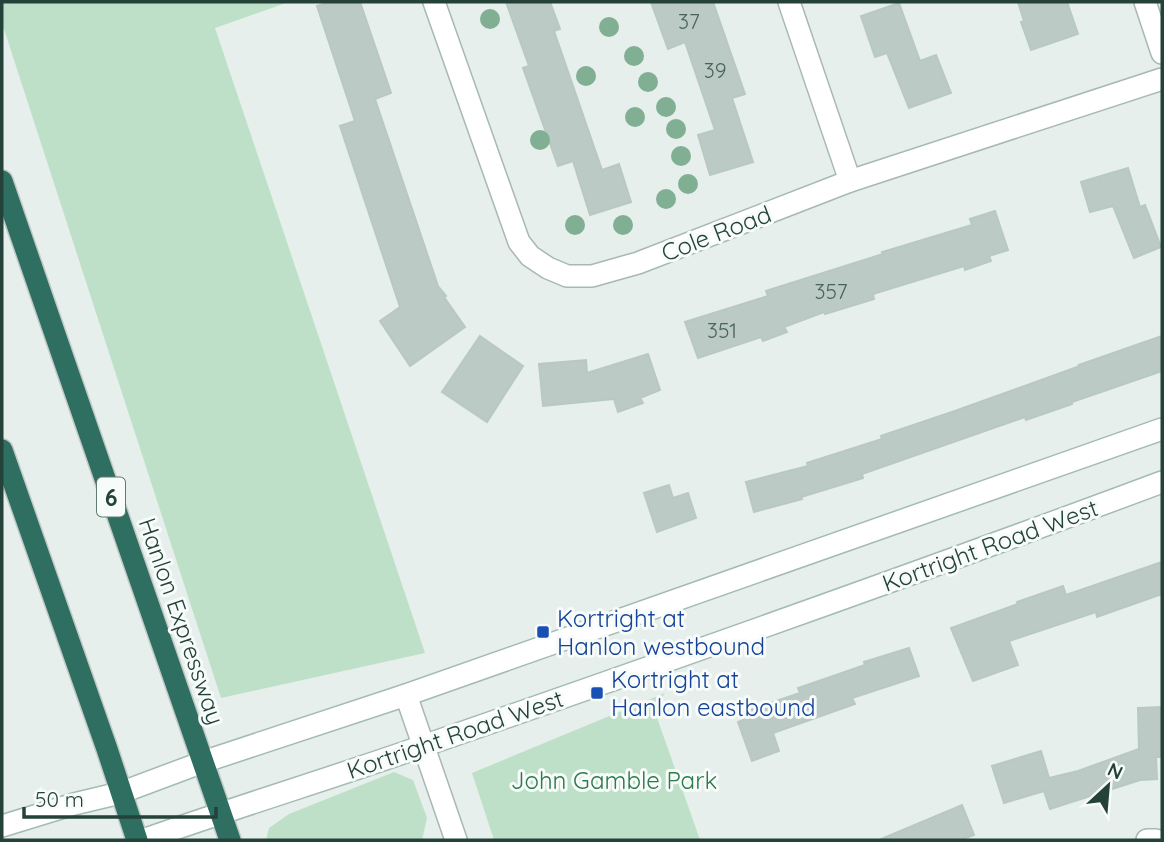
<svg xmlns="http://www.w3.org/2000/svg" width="1164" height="842" font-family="Quicksand,sans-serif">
  <rect width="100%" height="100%" fill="#e6efeb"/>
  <!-- green -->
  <g fill="#bfe0c8">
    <path d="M2 2H289L215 28 425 653 221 698 2 23Z"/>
    <path d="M665 693 654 709 700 840H494L472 773Z"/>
    <path d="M394 772 413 780 427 818 422 840H266L269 828 289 814Z"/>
  </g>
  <!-- building -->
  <g fill="#bbcac4" stroke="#b8c9c2" stroke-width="2">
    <path d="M330 2H360L391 93 375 99 438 286 446 296 444 297 465 327 410 366 380 321 400 307 340 126 355 121 317 6Z"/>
    <path d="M506 2H550L560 29 554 31 602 170 619 164 631 202 590 215 573 161 558 166 523 68 529 66Z"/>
    <path d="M651 2H713L745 94 732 98 753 162 710 175 698 135 715 130 685 42 668 49Z"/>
    <path d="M1018 2H1067L1078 34 1031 50 1021 22 1024 21Z"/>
    <path d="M899 3 920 61 936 55 951 93 909 108 887 53 875 57 861 16Z"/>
    <path d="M1128 168 1140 207 1145 205 1161 247 1134 258 1113 206 1090 212 1081 182Z"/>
    <path d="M995 211 1008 250 989 256 991 261 965 270 964 266 873 294 874 299 825 314 824 312 784 327 787 332 763 341 761 337 698 358 685 322 768 296 766 291 883 254 882 252 972 225 970 219Z"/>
    <path d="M480 336 523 366 487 422 442 392Z"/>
    <path d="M1162 336V371L1072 402V404L1026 420 1025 417 862 474 863 478 801 497 802 499 754 512 746 482 808 466 807 463 882 439 881 436 952 412 1080 366 1079 365Z"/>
    <path d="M648 354 660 390 640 398 643 403 618 412 614 399 543 406 539 364 586 360 587 373Z"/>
    <path d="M669 485 673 498 688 493 696 518 657 532 644 493Z"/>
    <path d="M1162 562V594L1097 617 1096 612 1009 641 1018 665 973 681 951 628 1018 604 1017 602 1063 586 1066 595Z"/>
    <path d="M909 648 919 676 852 698 855 704 773 733 779 751 752 761 738 722 743 720 741 713 800 693 798 688 865 665 864 662Z"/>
    <path d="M1162 707V757H1156L1157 779 1140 780 1050 809 1044 791 1004 803 992 766 1041 751 1049 778 1078 771 1139 749 1138 708Z"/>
    <path d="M962 805 974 835 960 840H879Z"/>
  </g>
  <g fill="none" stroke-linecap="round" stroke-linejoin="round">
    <!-- street casing -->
    <g stroke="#a8b8b2" stroke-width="24">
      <g id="street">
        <path d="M434 2 519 242 530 256 548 268 567 276H592L638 263 850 181 1162 79"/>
        <path d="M789 2 850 181"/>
        <path d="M1145 2 1162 53"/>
        <path d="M406 695 456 840"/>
        <path d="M1147 840H1156"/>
      </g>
    </g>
    <!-- secondary casing -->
    <g stroke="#a4bbb3" stroke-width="24">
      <g id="secondary">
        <path d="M2 826 74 804 120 793 203 762 406 695 1162 429"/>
        <path d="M143 840C236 807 332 778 426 745 672 660 918 573 1162 482"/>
      </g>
    </g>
    <!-- highway casing -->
    <g stroke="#c2cac8" stroke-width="24">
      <g id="highway">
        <path d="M2 181 230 840"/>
        <path d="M2 450 107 749 137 840"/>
      </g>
    </g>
    <!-- street -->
    <use href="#street" stroke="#fff" stroke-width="21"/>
    <!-- secondary -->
    <use href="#secondary" stroke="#fff" stroke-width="21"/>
    <!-- highway -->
    <use href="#highway" stroke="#2f6f62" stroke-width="21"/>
  </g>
  <!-- trees -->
  <g fill="#80af93">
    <circle cx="490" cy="19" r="10"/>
    <circle cx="609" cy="27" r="10"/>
    <circle cx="634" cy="56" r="10"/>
    <circle cx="586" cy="76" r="10"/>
    <circle cx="648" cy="82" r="10"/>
    <circle cx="666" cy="107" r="10"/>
    <circle cx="635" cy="117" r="10"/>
    <circle cx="676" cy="129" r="10"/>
    <circle cx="540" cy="140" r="10"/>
    <circle cx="681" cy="156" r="10"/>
    <circle cx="688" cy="184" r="10"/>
    <circle cx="666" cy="199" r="10"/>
    <circle cx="575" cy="225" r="10"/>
    <circle cx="623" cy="225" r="10"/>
  </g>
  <!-- markers -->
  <g fill="#1a4fb4" stroke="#f7fbf9" stroke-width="2.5">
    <rect x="536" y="625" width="14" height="14" rx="3.5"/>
    <rect x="590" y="686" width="14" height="14" rx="3.5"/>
  </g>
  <g text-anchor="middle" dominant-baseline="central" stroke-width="6" stroke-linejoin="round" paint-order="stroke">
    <!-- number labels -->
    <g font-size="21" fill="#4a645c">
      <text x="689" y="21">37</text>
      <text x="715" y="70">39</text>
      <text x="831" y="291">357</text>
      <text x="722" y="330">351</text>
    </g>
    <!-- shield labels -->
    <rect fill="#f7fbf9" stroke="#637a73" stroke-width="2" x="97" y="477.5" width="28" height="39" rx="5"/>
    <g font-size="23" font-weight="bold" fill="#24423a">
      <text x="111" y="497">6</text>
    </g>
    <!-- street labels -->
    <g font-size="24" fill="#24423a" stroke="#f7fbf9">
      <text transform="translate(716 233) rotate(-21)">Cole Road</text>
      <text transform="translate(990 545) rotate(-20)">Kortright Road West</text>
      <text transform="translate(182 621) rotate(71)">Hanlon Expressway</text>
      <text transform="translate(455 734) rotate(-19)">Kortright Road West</text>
    </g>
    <!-- transit labels -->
    <g font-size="24" fill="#164399" stroke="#f7fbf9" text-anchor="start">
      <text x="557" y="618">Kortright at<tspan x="557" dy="28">Hanlon westbound</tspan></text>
      <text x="611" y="679">Kortright at<tspan x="611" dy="28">Hanlon eastbound</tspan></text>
    </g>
    <!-- park labels -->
    <g font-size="24" fill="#2d7a4b" stroke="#f7fbf9">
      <text x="614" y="780">John Gamble Park</text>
    </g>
  </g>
  <!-- border -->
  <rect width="1164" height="842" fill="none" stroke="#24423a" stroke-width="7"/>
  <!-- north arrow -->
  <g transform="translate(1108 786) rotate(26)" stroke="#f7fbf9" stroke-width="5" paint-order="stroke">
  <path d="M0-5L12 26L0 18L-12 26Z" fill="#24423a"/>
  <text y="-10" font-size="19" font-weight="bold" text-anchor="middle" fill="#24423a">N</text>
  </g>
  <!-- scale -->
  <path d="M24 807v10h192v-10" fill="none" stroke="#24423a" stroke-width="3.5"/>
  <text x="35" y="807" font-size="21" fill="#24423a" stroke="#f7fbf9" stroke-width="5" paint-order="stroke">50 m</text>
</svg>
